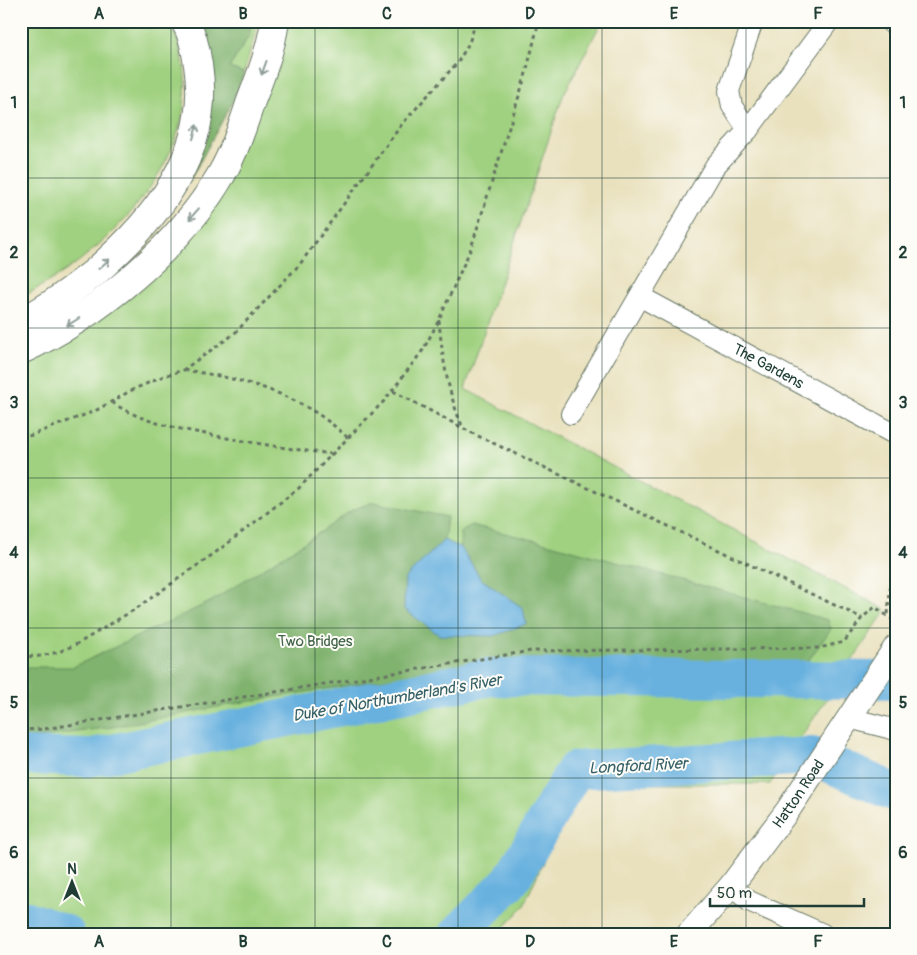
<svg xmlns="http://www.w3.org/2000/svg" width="917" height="955" font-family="Pangolin,sans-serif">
  <rect width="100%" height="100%" fill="#fdfcf7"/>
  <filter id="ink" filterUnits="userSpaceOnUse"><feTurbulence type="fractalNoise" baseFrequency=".02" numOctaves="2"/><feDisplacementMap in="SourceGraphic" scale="10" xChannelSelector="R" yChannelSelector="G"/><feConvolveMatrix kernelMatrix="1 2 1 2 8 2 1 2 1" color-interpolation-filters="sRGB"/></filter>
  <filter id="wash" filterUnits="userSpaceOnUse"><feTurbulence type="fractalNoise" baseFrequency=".0096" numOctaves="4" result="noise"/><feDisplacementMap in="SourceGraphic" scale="20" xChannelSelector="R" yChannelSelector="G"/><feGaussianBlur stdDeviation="1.12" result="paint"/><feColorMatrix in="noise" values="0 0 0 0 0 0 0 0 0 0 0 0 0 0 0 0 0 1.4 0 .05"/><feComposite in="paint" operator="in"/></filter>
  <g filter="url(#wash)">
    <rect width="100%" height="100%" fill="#e9e1be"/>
    <!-- green -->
    <g fill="#a0d180" stroke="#60875a">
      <path d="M21 21H169C217 113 151 205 79 261 61 275 41 286 21 298Z"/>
      <path d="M250 21H256L255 34 244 73 229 68 250 34Z"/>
      <path d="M281 21H602L563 96 465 389 886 610 770 784H578L523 907 497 934H21V357L187 231Z"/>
    </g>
    <!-- forest -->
    <g fill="#80b36e" stroke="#507851">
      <path d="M195 21H250V34L229 68 244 73 232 103 189 182Z"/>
      <path d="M373 502 447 517 444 540 405 578 404 609 523 608 481 579 461 548 460 532 471 525 550 544 828 620 831 629 805 665 524 659 460 667 244 702 112 727 21 740V667H73L210 602 321 532 352 510Z"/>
    </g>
    <!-- water -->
    <path fill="#67b1df" stroke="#43778a" d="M444 540 461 548 481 579 523 608 526 624 494 636 439 635 404 609 405 578Z"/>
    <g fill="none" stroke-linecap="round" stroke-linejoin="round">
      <!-- river -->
      <g stroke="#67b1df" stroke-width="38">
        <path d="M21 756 88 758 490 677 896 680"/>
        <path d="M21 918 66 934"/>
        <path d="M458 934 511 880 575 770 812 756 896 793"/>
      </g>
    </g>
  </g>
  <g filter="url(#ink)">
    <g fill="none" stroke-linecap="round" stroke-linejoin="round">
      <!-- minor casing -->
      <g stroke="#667664" stroke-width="22">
        <g id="minor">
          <path d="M889 21 896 27"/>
          <path d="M748 130 732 106 729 91 753 21"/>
          <path id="s1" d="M641 297 896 435"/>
          <path d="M571 414 715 166 748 130 829 21"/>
          <path d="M849 718 896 730"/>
          <path d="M731 886 749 901 823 934"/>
        </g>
      </g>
      <!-- tertiary casing -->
      <g stroke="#667664" stroke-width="26">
        <g id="tertiary">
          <path id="s2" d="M689 934 731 886 788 810 896 647"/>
        </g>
      </g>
      <!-- trunk casing -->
      <g stroke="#667664" stroke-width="30">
        <g id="trunk">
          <path d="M21 321C44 312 75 288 94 273 156 220 212 151 198 65 196 50 193 35 185 21"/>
          <path d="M21 350C97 316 179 247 221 175 234 153 243 125 251 101 261 75 271 49 275 21"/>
        </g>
      </g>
      <!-- path -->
      <g stroke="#667664" stroke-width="3" stroke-dasharray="4 4" stroke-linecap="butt">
        <path d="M439 320C442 357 448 394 463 428"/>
        <path d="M184 370C245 379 302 394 348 438"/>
        <path d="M393 391 474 434 862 618"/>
        <path d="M112 402C141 423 181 429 216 436 255 443 294 450 333 454"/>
        <path d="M21 439 95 411 132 390 164 376 183 370 234 334 300 264 402 124 458 62 469 43 476 21"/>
        <path d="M888 614 891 580 896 572"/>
        <path d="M21 657 40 656 59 652 79 643 137 608 219 550 299 488 385 400 423 350 439 320 471 248 525 77 539 21"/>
        <path d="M21 730 44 729 531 651 819 648 844 642 862 618 875 607 896 622"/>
      </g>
      <!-- minor -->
      <use href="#minor" stroke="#fff" stroke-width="20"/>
      <!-- tertiary -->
      <use href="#tertiary" stroke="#fff" stroke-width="24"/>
      <!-- trunk -->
      <use href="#trunk" stroke="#fff" stroke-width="28"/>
    </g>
    <!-- one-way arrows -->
    <defs><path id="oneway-shaft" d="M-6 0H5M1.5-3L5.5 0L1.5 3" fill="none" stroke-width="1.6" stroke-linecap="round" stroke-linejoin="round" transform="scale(1.25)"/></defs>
    <g stroke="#8f9e9a">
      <use href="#oneway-shaft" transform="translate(264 68) rotate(110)"/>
      <use href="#oneway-shaft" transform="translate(195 132) rotate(-75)"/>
      <use href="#oneway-shaft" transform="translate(194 214) rotate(131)"/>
      <use href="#oneway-shaft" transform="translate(104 264) rotate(-41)"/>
      <use href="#oneway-shaft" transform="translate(73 322) rotate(148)"/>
    </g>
  </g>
  <!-- grid -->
  <path fill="none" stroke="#1f3d34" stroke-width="1" stroke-opacity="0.55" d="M171 21V934M315 21V934M458 21V934M602 21V934M746 21V934M21 178H896M21 328H896M21 478H896M21 628H896M21 778H896"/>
  <g text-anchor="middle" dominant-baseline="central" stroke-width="4" stroke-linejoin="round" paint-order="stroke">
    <!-- street labels -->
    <g font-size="15" fill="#1f3d34" stroke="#fdfcf7">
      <text stroke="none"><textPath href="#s1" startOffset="145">The Gardens</textPath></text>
      <text stroke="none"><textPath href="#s2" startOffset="178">Hatton Road</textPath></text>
    </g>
    <!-- park labels -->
    <g font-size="15" fill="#3f6247" stroke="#fdfcf7">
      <text x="315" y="641">Two Bridges</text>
    </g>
    <!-- water labels -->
    <g font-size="16" font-style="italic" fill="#356067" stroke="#fdfcf7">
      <text transform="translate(397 698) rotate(-10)">Duke of Northumberland's River</text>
      <text transform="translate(638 766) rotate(-3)">Longford River</text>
    </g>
  </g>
  <!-- margin -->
  <rect width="917" height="955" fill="none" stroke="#fdfcf7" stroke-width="55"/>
  <!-- north arrow -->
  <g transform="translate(72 882)" stroke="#fdfcf7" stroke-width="4" paint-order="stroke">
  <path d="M0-4L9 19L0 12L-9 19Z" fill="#1f3d34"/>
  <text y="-8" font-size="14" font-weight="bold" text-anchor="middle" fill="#1f3d34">N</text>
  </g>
  <!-- scale -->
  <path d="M710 898v8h154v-8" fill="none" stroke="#1f3d34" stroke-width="2.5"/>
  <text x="717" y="898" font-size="15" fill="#1f3d34" stroke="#fdfcf7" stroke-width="4" paint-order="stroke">50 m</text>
  <rect x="28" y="28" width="862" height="900" fill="none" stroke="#1f3d34" stroke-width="2"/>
  <g font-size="16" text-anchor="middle" font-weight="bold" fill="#1f3d34">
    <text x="99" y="19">A</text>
    <text x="243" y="19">B</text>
    <text x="387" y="19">C</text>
    <text x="530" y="19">D</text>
    <text x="674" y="19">E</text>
    <text x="818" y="19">F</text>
    <text x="14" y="108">1</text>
    <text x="903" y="108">1</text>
    <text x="14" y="258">2</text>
    <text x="903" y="258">2</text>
    <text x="14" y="408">3</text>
    <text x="903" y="408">3</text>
    <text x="14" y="558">4</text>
    <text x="903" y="558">4</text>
    <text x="14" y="708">5</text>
    <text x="903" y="708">5</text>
    <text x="14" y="858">6</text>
    <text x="903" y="858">6</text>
    <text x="99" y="947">A</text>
    <text x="243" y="947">B</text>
    <text x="387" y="947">C</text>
    <text x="530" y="947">D</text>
    <text x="674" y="947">E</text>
    <text x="818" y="947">F</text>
  </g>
</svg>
